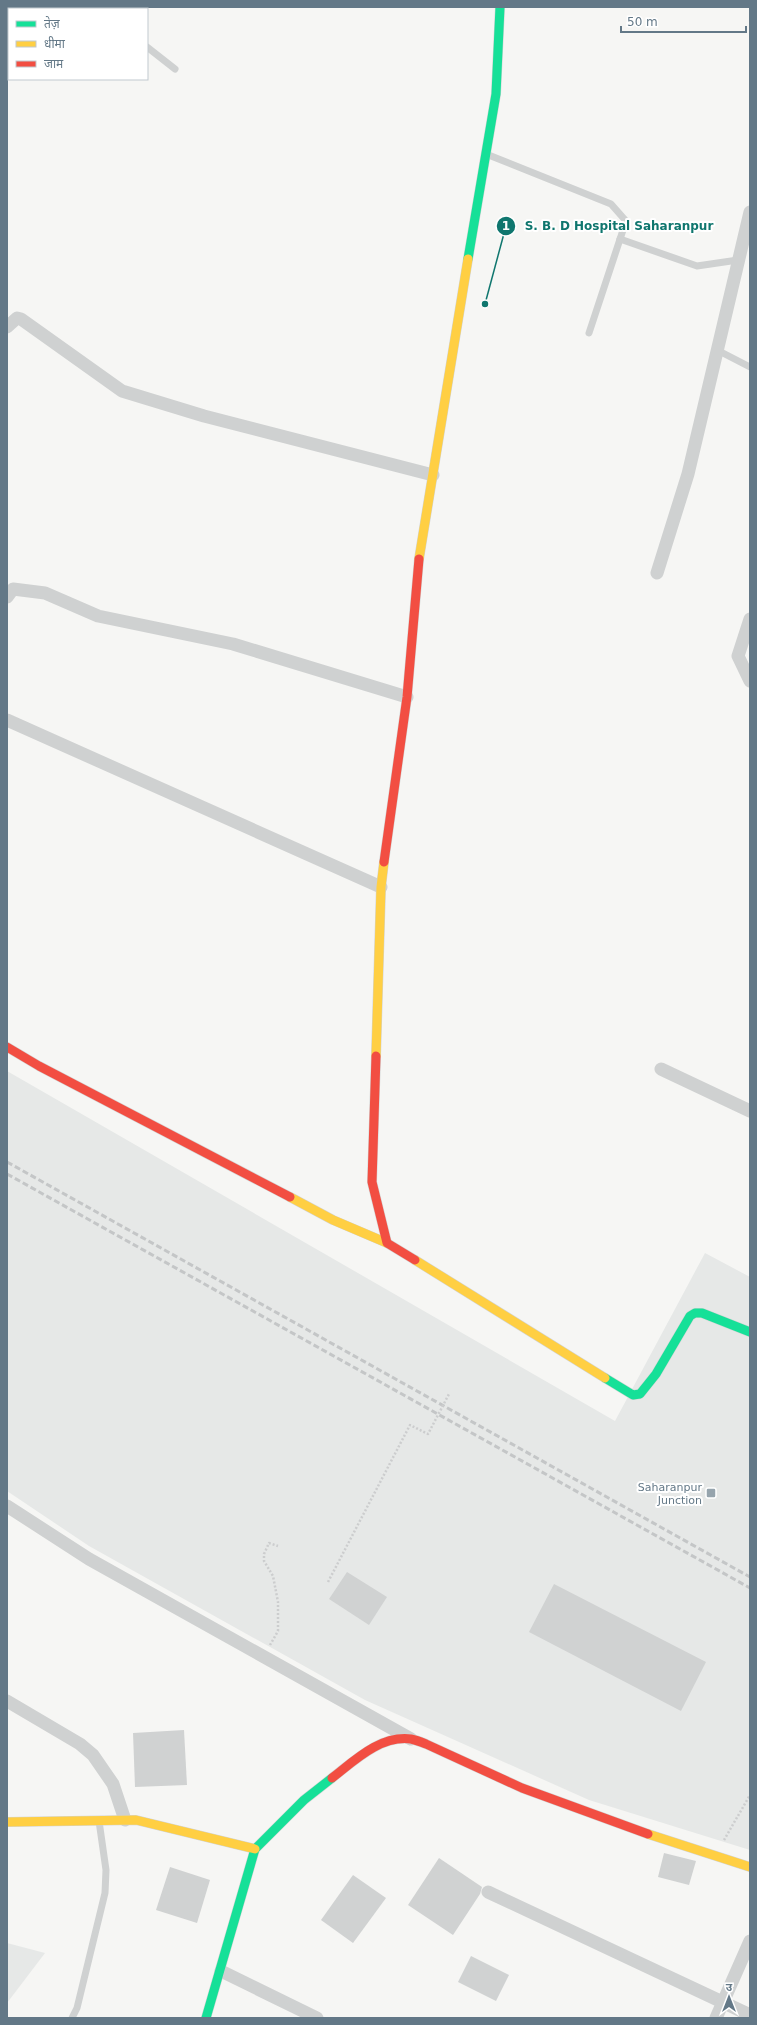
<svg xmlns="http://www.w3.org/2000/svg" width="757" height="2025" font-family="'DejaVu Sans','Noto Sans Devanagari',sans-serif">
  <rect width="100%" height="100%" fill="#f6f6f4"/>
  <!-- built -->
  <g fill="#e6e8e7">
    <path d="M7 1071 615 1421 705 1253 750 1277V1850L589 1800 365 1700 89 1546 7 1491Z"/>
    <path d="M7 1943 45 1953 7 2003Z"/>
  </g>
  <!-- building -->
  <g fill="#d0d2d2">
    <path d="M347 1572 387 1597 369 1625 329 1599Z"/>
    <path d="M554 1584 706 1662 681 1711 529 1632Z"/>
    <path d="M184 1730 187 1785 135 1787 133 1733Z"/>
    <path d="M664 1853 696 1861 689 1885 658 1877Z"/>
    <path d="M439 1858 482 1887 480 1894 453 1935 408 1905Z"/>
    <path d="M170 1867 210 1880 197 1923 156 1910Z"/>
    <path d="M353 1875 386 1898 353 1943 321 1920Z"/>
    <path d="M471 1956 509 1975 496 2001 458 1982Z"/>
  </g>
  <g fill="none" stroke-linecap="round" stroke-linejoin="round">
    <!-- fast casing -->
    <g stroke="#d2d4d4" stroke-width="10">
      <g id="fast">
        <path d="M468 259 496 94 500 7"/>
        <path d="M605 1378 633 1395 640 1394 656 1374 690 1316 695 1313H702L750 1332"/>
        <path d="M206 2018 255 1849 304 1800 332 1778"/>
      </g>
    </g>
    <!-- slow casing -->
    <g stroke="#d2d4d4" stroke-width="10">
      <g id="slow">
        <path d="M419 559 468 259"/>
        <path d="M376 1056 381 887 384 862"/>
        <path d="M290 1197 333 1220 387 1243"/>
        <path d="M415 1260 605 1378"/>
        <path d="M7 1822 136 1820 255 1849"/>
        <path d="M648 1834 750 1867"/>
      </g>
    </g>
    <!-- jam casing -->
    <g stroke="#d2d4d4" stroke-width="10">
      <g id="jam">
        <path d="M384 862 407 697 419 559"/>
        <path d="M7 1047 39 1066 290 1197"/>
        <path d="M376 1056 372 1182 387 1243 415 1260"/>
        <path d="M332 1778C354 1761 380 1735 411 1739 416 1740 421 1742 426 1744L522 1788 648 1834"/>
      </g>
    </g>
    <!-- path -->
    <g stroke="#cccdce" stroke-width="2.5" stroke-dasharray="2 2" stroke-linecap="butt">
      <path d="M270 1645 278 1631V1602L273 1576 264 1561V1554L269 1543 278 1546"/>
      <path d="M724 1840 750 1795"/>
    </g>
    <!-- lane -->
    <g stroke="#cfd1d1" stroke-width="7">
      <path d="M98 7 101 9"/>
      <path d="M29 9 31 7"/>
      <path d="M141 9 143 7"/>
      <path d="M147 47 175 69"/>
      <path d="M486 154 611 204 626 221 589 333"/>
      <path d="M620 239 697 266 738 260"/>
      <path d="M717 350 750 367"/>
      <path d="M72 2018 77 2008 105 1893 106 1870 99 1821"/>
    </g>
    <!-- street -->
    <g stroke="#cfd1d1" stroke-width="13">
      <path d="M7 327 17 318 21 319 122 391 204 416 433 475"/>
      <path d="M657 573 688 474 750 212"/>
      <path d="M7 597 13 589 45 593 98 616 233 644 407 697"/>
      <path d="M750 619 738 656 750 681"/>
      <path d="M7 720 381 887"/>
      <path d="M661 1069 750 1111"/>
      <path d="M7 1506 89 1559 411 1739"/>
      <path d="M7 1701 80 1744 93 1755 113 1784 125 1820"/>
      <path d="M488 1892 750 2015"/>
      <path d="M221 1971 317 2018"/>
      <path d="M716 2018 750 1941"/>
    </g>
    <!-- fast -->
    <use href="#fast" stroke="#16e098" stroke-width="9"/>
    <!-- slow -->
    <use href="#slow" stroke="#ffcf43" stroke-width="9"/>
    <!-- jam -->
    <use href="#jam" stroke="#f24e42" stroke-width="9"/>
    <!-- rail -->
    <g stroke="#c4c6c7" stroke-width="3" stroke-dasharray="6 3" stroke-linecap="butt">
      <path d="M7 1162 750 1577"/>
      <path d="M7 1174 750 1588"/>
    </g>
    <!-- path-bridge -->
    <path stroke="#cccdce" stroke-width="2.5" stroke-dasharray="2 2" stroke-linecap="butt" d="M328 1582 410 1425 428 1434 449 1394"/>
  </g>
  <!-- markers -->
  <rect fill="#96a4ad" stroke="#fff" stroke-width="1.5" x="706" y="1488" width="10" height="10" rx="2"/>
  <g text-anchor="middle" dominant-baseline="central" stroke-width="4" stroke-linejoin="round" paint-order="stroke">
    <!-- poi labels -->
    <g font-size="11" fill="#637887" stroke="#fff" text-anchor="end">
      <text x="702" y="1487">Saharanpur<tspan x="702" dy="13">Junction</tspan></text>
    </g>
  </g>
  <!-- callouts -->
  <path fill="none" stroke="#0f766e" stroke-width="1.5" d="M485 304L506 226"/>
  <g fill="#0f766e" stroke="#fff" stroke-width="1.5">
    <circle cx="485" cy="304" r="4"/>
    <circle cx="506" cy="226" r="10"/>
  </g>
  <g font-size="12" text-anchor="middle" font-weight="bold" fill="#fff">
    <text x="506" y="230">1</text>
  </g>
  <g font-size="12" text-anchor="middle" font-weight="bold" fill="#0f766e" stroke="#fff" stroke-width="4" stroke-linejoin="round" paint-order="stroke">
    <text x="619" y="230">S. B. D Hospital Saharanpur</text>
  </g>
  <!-- border -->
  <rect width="757" height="2025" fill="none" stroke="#637887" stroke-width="16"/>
  <!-- legend -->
  <rect x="8" y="8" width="140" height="72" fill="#ffffff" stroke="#c1c9cf"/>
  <rect x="16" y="21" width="20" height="6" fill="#16e098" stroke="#c1c9cf"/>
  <text x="44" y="28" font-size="12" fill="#637887">तेज़</text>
  <rect x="16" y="41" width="20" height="6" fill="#ffcf43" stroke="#c1c9cf"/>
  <text x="44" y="48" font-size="12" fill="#637887">धीमा</text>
  <rect x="16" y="61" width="20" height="6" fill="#f24e42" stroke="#c1c9cf"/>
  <text x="44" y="68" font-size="12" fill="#637887">जाम</text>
  <!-- north arrow -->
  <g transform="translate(729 1997)" stroke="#ffffff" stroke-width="3" paint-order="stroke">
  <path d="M0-3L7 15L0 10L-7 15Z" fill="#637887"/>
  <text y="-6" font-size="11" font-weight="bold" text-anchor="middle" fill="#637887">उ</text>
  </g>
  <!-- scale -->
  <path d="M621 26v6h125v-6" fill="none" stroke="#637887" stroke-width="2"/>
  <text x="627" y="26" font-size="12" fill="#637887" stroke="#ffffff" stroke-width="3" paint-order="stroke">50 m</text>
</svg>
